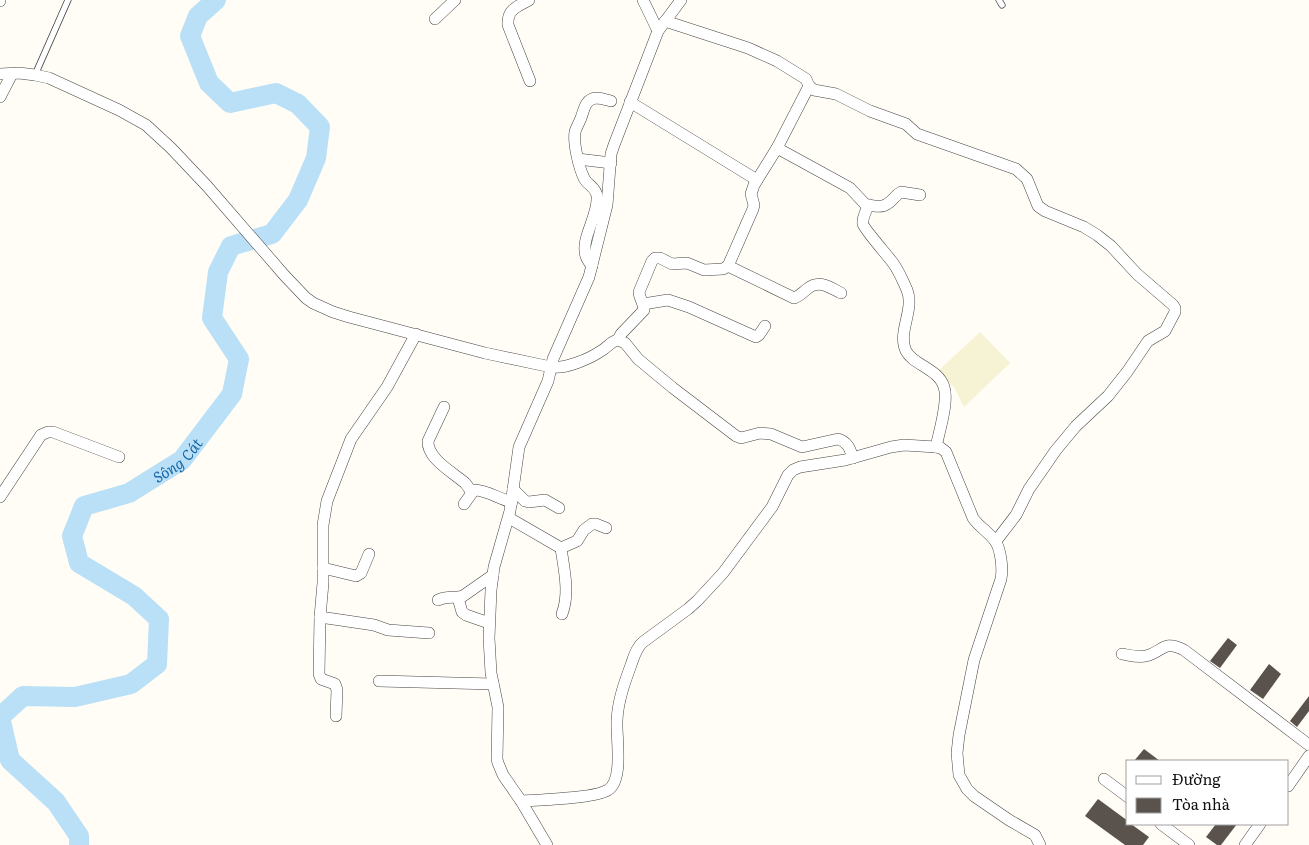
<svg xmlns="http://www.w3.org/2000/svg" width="1309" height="845" font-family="Literata,serif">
  <rect width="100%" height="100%" fill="#fffdf5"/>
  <!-- farmland -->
  <path fill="#f6f3d4" d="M980 332 1010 363 964 407 954 387 936 373Z"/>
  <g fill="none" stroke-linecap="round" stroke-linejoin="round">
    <!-- river -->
    <path stroke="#b9e0f7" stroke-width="20" id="s1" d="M79 845V836L56 802 10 760 0 717 23 696 75 697 131 684 157 664 159 619 134 596 79 563 72 536 84 506 129 493 182 460 232 394 239 359 212 318 218 272 231 246 272 234 298 200 316 158 320 127 298 104 276 93 230 103 209 83 190 36 198 16 216 0"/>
  </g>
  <!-- building -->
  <g fill="#5a524d">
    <path d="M1228 638 1237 645 1220 668 1210 661Z"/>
    <path d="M1269 664 1281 674 1263 699 1250 690Z"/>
    <path d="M1309 696V711L1297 727 1290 721Z"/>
    <path d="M1144 749 1160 761H1134Z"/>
    <path d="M1098 799 1128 821V824H1131L1149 837 1143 845H1125L1085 816Z"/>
    <path d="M1216 824H1237L1221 845H1217L1206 837Z"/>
  </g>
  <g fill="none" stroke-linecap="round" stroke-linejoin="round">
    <!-- lane casing -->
    <g stroke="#444" stroke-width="7">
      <g id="lane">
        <path d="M999 0 1002 5"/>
        <path d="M35 75 68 0"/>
      </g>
    </g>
    <!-- street casing -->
    <g stroke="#444" stroke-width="12">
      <g id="street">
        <path d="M529 0C517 7 507 9 508 25L530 81"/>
        <path d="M643 0 658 31"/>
        <path d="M0 1V0"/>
        <path d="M435 19 455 0"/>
        <path d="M665 21 748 48 777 61 806 79 809 86 814 90 836 94 870 111 906 124 917 134 1016 169 1027 179 1038 206 1045 211 1084 227 1097 235 1111 246 1137 274 1173 305 1175 308V312L1165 331 1148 341 1127 372 1108 396 1076 426 1056 450 1029 489 1016 515 996 541"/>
        <path d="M0 74 19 73 35 75 49 78 119 110 146 125 171 148 207 186 285 276 306 298 313 303 333 312 349 317 485 353 551 367C566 369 589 359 601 351 608 347 611 341 618 340L625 343 638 359 673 388 736 436 741 438 760 433 771 434 802 447 838 439C848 442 850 449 853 458"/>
        <path d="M0 97 12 74"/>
        <path d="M630 102 757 180"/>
        <path d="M777 148 850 188 865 204C871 206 882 208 887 204 893 201 895 195 901 192L920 195"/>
        <path d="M578 159 611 163"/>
        <path d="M868 206C866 211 862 218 863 224 864 229 888 256 893 263 899 271 903 281 907 290 915 310 897 332 906 351 913 365 939 369 944 387 949 401 939 432 936 447"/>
        <path d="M592 266C590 263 587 260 586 256 580 239 599 215 597 196 596 187 587 185 584 178 579 168 573 143 575 132 576 128 579 123 581 118 584 110 585 99 596 98 601 98 607 100 611 101"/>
        <path d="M728 266 794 298C800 296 803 292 807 289 819 279 829 287 841 293"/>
        <path d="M643 304 668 300 689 307 756 337 759 335 765 326"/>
        <path d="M618 340 621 334 644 310C644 303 639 298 639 292L652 261 655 258H660L672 264 687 263 704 270 723 269 728 266 753 209 754 205 751 194 754 185 777 148 809 86"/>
        <path d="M444 407 428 441C427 459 454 473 465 483 468 486 470 490 472 493"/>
        <path d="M513 489 525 501 529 502 545 500 559 508"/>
        <path d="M0 497 41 435 48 432H53L119 457"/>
        <path d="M464 504 474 490C487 490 499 499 512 502"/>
        <path d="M509 518 561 548 577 541 584 530 592 524H596L606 528"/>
        <path d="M561 548C564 570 570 593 562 614"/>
        <path d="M323 568 356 576 361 573 369 554"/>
        <path d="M458 598 462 612 466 615 489 623"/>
        <path d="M438 600C449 595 454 599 463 596L493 575"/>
        <path d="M320 617 374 625 388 630 429 633"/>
        <path d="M1122 654C1129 655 1138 658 1146 656 1163 652 1163 639 1184 650L1309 745"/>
        <path d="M379 681 493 684"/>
        <path d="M336 716 337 690 335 684 321 679 319 674 320 617 323 583V525L327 501 351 439 387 387 416 334"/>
        <path d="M1104 779 1128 797"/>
        <path d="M1288 786 1309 756"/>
        <path d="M521 801C543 800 564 799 586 796 593 795 601 794 608 790 624 780 616 737 617 720 618 701 624 684 631 665 634 657 636 648 643 642L688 609 697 601 723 573 772 507 788 475 793 470 800 467 845 460 891 447 904 445 936 447 941 448 946 452 973 518C979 527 989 532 995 541 1001 549 1003 569 1001 579L974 660 959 735 957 753 959 775 967 789 974 796 1009 820 1035 835 1040 845"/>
        <path d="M1161 824 1189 845"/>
        <path d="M547 845 521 801 503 775 498 763 497 759 498 707 491 673 489 638 491 590 494 567 510 511 519 447 548 381 553 359 589 277 607 205 611 154 614 145 658 31 681 0"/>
        <path d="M1245 845 1260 824"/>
      </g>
    </g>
    <!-- lane -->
    <use href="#lane" stroke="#fff" stroke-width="5.5"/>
    <!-- street -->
    <use href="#street" stroke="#fff" stroke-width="11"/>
  </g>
  <g text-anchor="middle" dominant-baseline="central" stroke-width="5" stroke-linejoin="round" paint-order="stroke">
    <!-- water labels -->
    <g font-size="15" font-style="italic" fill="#1768a6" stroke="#fff">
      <text stroke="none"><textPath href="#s1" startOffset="639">Sông Cát</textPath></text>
    </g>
  </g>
  <!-- legend -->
  <rect x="1126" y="760" width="162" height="65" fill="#ffffff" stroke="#a0a0a0"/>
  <rect x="1136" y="776" width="25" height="8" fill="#ffffff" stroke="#a0a0a0"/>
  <text x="1172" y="785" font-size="15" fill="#111111">Đường</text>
  <rect x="1136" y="798" width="25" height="15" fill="#5a524d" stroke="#a0a0a0"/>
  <text x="1172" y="810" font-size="15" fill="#111111">Tòa nhà</text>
</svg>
